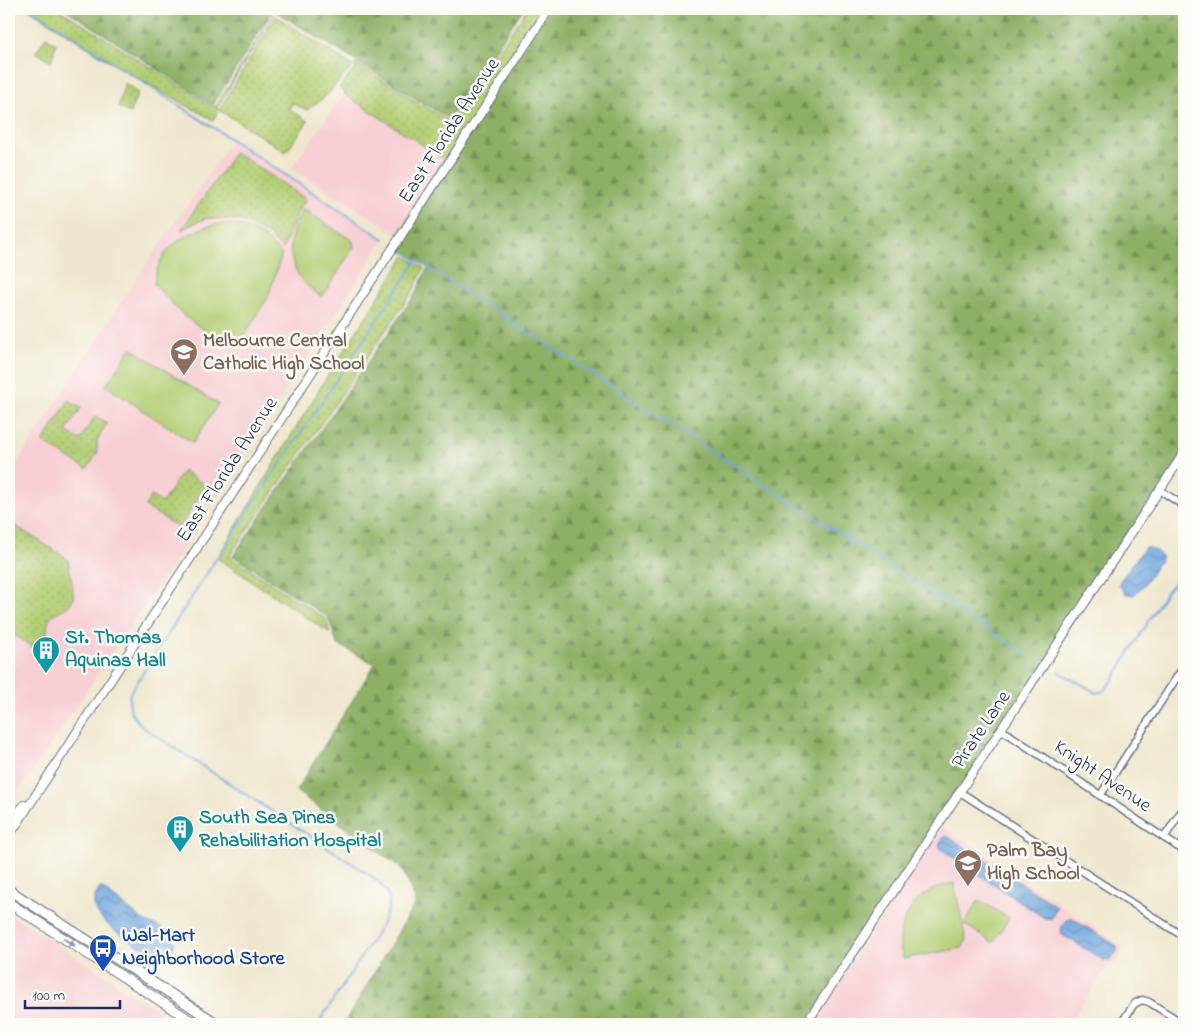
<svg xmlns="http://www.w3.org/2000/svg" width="1193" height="1033" font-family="'Indie Flower',sans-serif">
  <defs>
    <pattern id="grass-dots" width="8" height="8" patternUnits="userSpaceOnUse" patternTransform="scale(1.25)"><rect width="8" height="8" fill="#b2cd73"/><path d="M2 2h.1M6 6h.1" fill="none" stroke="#98b066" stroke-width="1.8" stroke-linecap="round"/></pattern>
    <pattern id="forest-firs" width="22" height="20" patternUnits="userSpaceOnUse" patternTransform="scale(1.25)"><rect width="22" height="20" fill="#8db065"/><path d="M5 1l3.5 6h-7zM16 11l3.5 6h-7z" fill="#729056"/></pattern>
    <pattern id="water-waves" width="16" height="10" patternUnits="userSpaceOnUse" patternTransform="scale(1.25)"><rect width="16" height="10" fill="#72a7df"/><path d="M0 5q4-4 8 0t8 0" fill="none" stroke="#5d88b8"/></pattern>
  </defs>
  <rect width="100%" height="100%" fill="#fdfcf7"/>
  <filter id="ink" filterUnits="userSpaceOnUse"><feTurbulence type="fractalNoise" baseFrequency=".02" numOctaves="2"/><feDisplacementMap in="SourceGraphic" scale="10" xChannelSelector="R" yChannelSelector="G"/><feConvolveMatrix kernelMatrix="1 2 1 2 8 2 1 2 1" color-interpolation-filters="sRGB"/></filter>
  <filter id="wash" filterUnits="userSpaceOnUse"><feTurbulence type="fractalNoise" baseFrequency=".0096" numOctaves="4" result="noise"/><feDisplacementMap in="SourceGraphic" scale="20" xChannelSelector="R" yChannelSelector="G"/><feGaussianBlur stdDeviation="1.12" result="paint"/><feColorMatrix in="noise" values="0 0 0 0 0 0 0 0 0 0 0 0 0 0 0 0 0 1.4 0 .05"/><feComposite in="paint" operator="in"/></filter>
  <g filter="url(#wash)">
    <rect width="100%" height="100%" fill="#efe7cd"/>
    <!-- built -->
    <g fill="#f7cfd4">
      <path d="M344 94 444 159 397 233 291 168Z"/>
      <path d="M232 140 384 239 187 542 9 806V475L137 278Z"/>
      <path d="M942 826 1124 947 1114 964 1107 967 1069 1024H811Z"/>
      <path d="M9 913 159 1011 150 1024H14L9 1021Z"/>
    </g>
    <!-- grass -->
    <g fill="url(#grass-dots)" stroke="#667e68">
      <path d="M29 9H59L213 107 216 106 274 14 217 108 218 112 213 120 118 67Z"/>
      <path d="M527 9H545L398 234 444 159 344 94 345 92 339 88 356 68 355 63 448 121H451Z"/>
      <path d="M276 16 353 66 326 96 307 110 292 103 289 109 308 121 286 152 219 110Z"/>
      <path d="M46 37 56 44 51 62 36 52Z"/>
      <path d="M125 83 138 92 130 113 118 107Z"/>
      <path d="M235 152 306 199 298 211 283 249 266 233 240 220 206 218 181 230Z"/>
      <path d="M405 256 424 268 413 291 230 555 231 558 326 619 330 633 217 558 322 385Z"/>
      <path d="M69 400 81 408 66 431 80 440 95 416 107 423 97 440V453L87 469 43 442Z"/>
      <path d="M183 471 206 486 179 528 145 506 151 496 162 503Z"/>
      <path d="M14 525 68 559C69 568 74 591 73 598 70 611 56 609 50 618 46 623 48 634 46 640L34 648 9 631V527Z"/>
    </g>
    <!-- forest -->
    <g fill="url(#forest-firs)" stroke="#547062">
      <path d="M65 9H523L449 119 273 10 213 105Z"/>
      <path d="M549 9H1184V452L806 1024H344L416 902 402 869 296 791 375 664 337 644 328 617 233 556 416 293 428 267 394 246Z"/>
    </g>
    <!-- park -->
    <g fill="#b2cd73" stroke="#667e68">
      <path d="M303 209 353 241 354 247 322 297C287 275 282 244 303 209Z"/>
      <path d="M218 224C249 225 261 232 282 254L268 297 240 342 227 346 183 315 154 284C156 249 188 230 218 224Z"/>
      <path d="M131 348 218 404 193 443 106 386Z"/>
      <path d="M954 883 966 941 962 948 903 959C893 930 910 897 939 887 944 885 949 884 954 883Z"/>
      <path d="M979 900 1009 918 993 943 964 924Z"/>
    </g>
    <!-- water -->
    <g fill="url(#water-waves)" stroke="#466b9e">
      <path d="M1145 547C1153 548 1157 551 1162 557L1144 585 1134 595 1126 594 1119 585 1120 581Z"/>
      <path d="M947 836 1056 906 1057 908 1051 919 1044 918 941 849 939 844 943 838Z"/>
      <path d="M101 887 145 922 160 927 172 937 175 943 171 955 166 958C147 952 96 925 94 904 93 897 97 892 101 887Z"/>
      <path d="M1070 917 1117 946V951L1110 960 1105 961 1061 934 1062 925Z"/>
    </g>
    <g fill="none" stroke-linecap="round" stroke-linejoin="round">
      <!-- stream -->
      <g stroke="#72a7df" stroke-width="2">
        <path d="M31 9 384 239"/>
        <path d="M404 252 1026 654"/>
        <path d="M1059 672 1097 693 1105 690 1112 681 1166 592 1175 582 1184 577"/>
        <path d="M318 1024 380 928C392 905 395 895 373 877L144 728C131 715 128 711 130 693L215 561 417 260"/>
      </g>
    </g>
  </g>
  <g filter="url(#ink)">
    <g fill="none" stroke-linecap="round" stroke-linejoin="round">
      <!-- minor casing -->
      <g stroke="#656f85" stroke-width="9">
        <g id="minor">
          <path d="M1160 490 1184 506"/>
          <path d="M1002 730 1184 851"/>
          <path d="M960 792 1178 933 1184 934"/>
          <path d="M1100 796 1184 666"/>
          <path d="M1164 838 1184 807"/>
          <path d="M1121 1024 1134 1004 1142 1000 1149 1002 1184 1024"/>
        </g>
      </g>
      <!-- tertiary casing -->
      <g stroke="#656f85" stroke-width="10">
        <g id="tertiary">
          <path d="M9 825 24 805"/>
          <path d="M9 836 549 9"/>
          <path d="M806 1024 1184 453"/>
        </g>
      </g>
      <!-- secondary casing -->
      <g stroke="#656f85" stroke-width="11">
        <g id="secondary">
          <path d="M9 890 218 1024"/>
          <path d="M9 903 196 1024"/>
        </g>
      </g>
      <!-- minor -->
      <use href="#minor" stroke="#fff" stroke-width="6"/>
      <!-- tertiary -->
      <use href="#tertiary" stroke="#fff" stroke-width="8"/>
      <!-- secondary -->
      <use href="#secondary" stroke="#fff" stroke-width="9"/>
    </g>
    <!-- one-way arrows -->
    <defs><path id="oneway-solid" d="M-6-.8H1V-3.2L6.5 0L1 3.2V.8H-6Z" transform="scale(1.25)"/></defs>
    <use fill="#8d97ae" href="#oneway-solid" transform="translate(69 942) rotate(33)"/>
  </g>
  <!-- icons -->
  <defs>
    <g id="school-pin" transform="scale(1.4375)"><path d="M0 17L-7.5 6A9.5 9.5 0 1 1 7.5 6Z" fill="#8d6e63" stroke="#fdfcf7"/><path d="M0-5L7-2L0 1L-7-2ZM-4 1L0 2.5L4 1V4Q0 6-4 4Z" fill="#fff"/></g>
    <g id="building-pin" transform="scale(1.4375)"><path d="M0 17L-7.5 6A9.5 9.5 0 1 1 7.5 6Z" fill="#0f9aa8" stroke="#fdfcf7"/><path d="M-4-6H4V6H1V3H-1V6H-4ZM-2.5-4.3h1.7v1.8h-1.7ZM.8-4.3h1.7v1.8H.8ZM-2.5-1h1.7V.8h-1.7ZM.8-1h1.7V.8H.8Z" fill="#fff"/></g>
    <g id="bus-pin" transform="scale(1.4375)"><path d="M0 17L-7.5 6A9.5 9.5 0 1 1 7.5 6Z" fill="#1a4fb4" stroke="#fdfcf7"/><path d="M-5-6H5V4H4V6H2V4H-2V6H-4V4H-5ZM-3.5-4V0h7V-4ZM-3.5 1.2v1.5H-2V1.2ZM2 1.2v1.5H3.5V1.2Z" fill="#fff"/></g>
  </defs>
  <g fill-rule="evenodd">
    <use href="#school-pin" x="184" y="352"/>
    <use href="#building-pin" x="46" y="650"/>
    <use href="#building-pin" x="180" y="829"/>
    <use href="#school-pin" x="968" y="863"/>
    <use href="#bus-pin" x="103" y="948"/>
  </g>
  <g text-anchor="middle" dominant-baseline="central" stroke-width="5" stroke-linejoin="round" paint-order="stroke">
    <!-- street labels -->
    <g font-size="20" fill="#1b2f5e" stroke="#fdfcf7">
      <text transform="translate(450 131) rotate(-57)">East Florida Avenue</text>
      <text transform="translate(228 470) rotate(-57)">East Florida Avenue</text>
      <text transform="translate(982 730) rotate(-56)">Pirate Lane</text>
      <text transform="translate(1102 777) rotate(34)">Knight Avenue</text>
    </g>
    <!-- education labels -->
    <g font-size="20" font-weight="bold" fill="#785e54" stroke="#fdfcf7" text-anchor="start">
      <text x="203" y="341">Melbourne Central<tspan x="203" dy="23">Catholic High School</tspan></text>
      <text x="987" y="851">Palm Bay<tspan x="987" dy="23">High School</tspan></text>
    </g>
    <!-- culture labels -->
    <g font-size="20" font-weight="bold" fill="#0d838f" stroke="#fdfcf7" text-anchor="start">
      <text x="65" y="638">St. Thomas<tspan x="65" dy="23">Aquinas Hall</tspan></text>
      <text x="199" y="818">South Sea Pines<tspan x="199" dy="23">Rehabilitation Hospital</tspan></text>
    </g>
    <!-- transit labels -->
    <g font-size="20" font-weight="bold" fill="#164399" stroke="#fdfcf7" text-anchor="start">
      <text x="122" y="936">Wal-Mart<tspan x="122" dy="23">Neighborhood Store</tspan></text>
    </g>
  </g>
  <!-- margin -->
  <rect width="1193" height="1033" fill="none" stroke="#fdfcf7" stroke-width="30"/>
  <!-- scale -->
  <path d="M25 1000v8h95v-8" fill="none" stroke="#1b2f5e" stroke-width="2.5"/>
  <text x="32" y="1000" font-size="15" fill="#1b2f5e" stroke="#fdfcf7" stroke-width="4" paint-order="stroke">100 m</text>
</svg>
